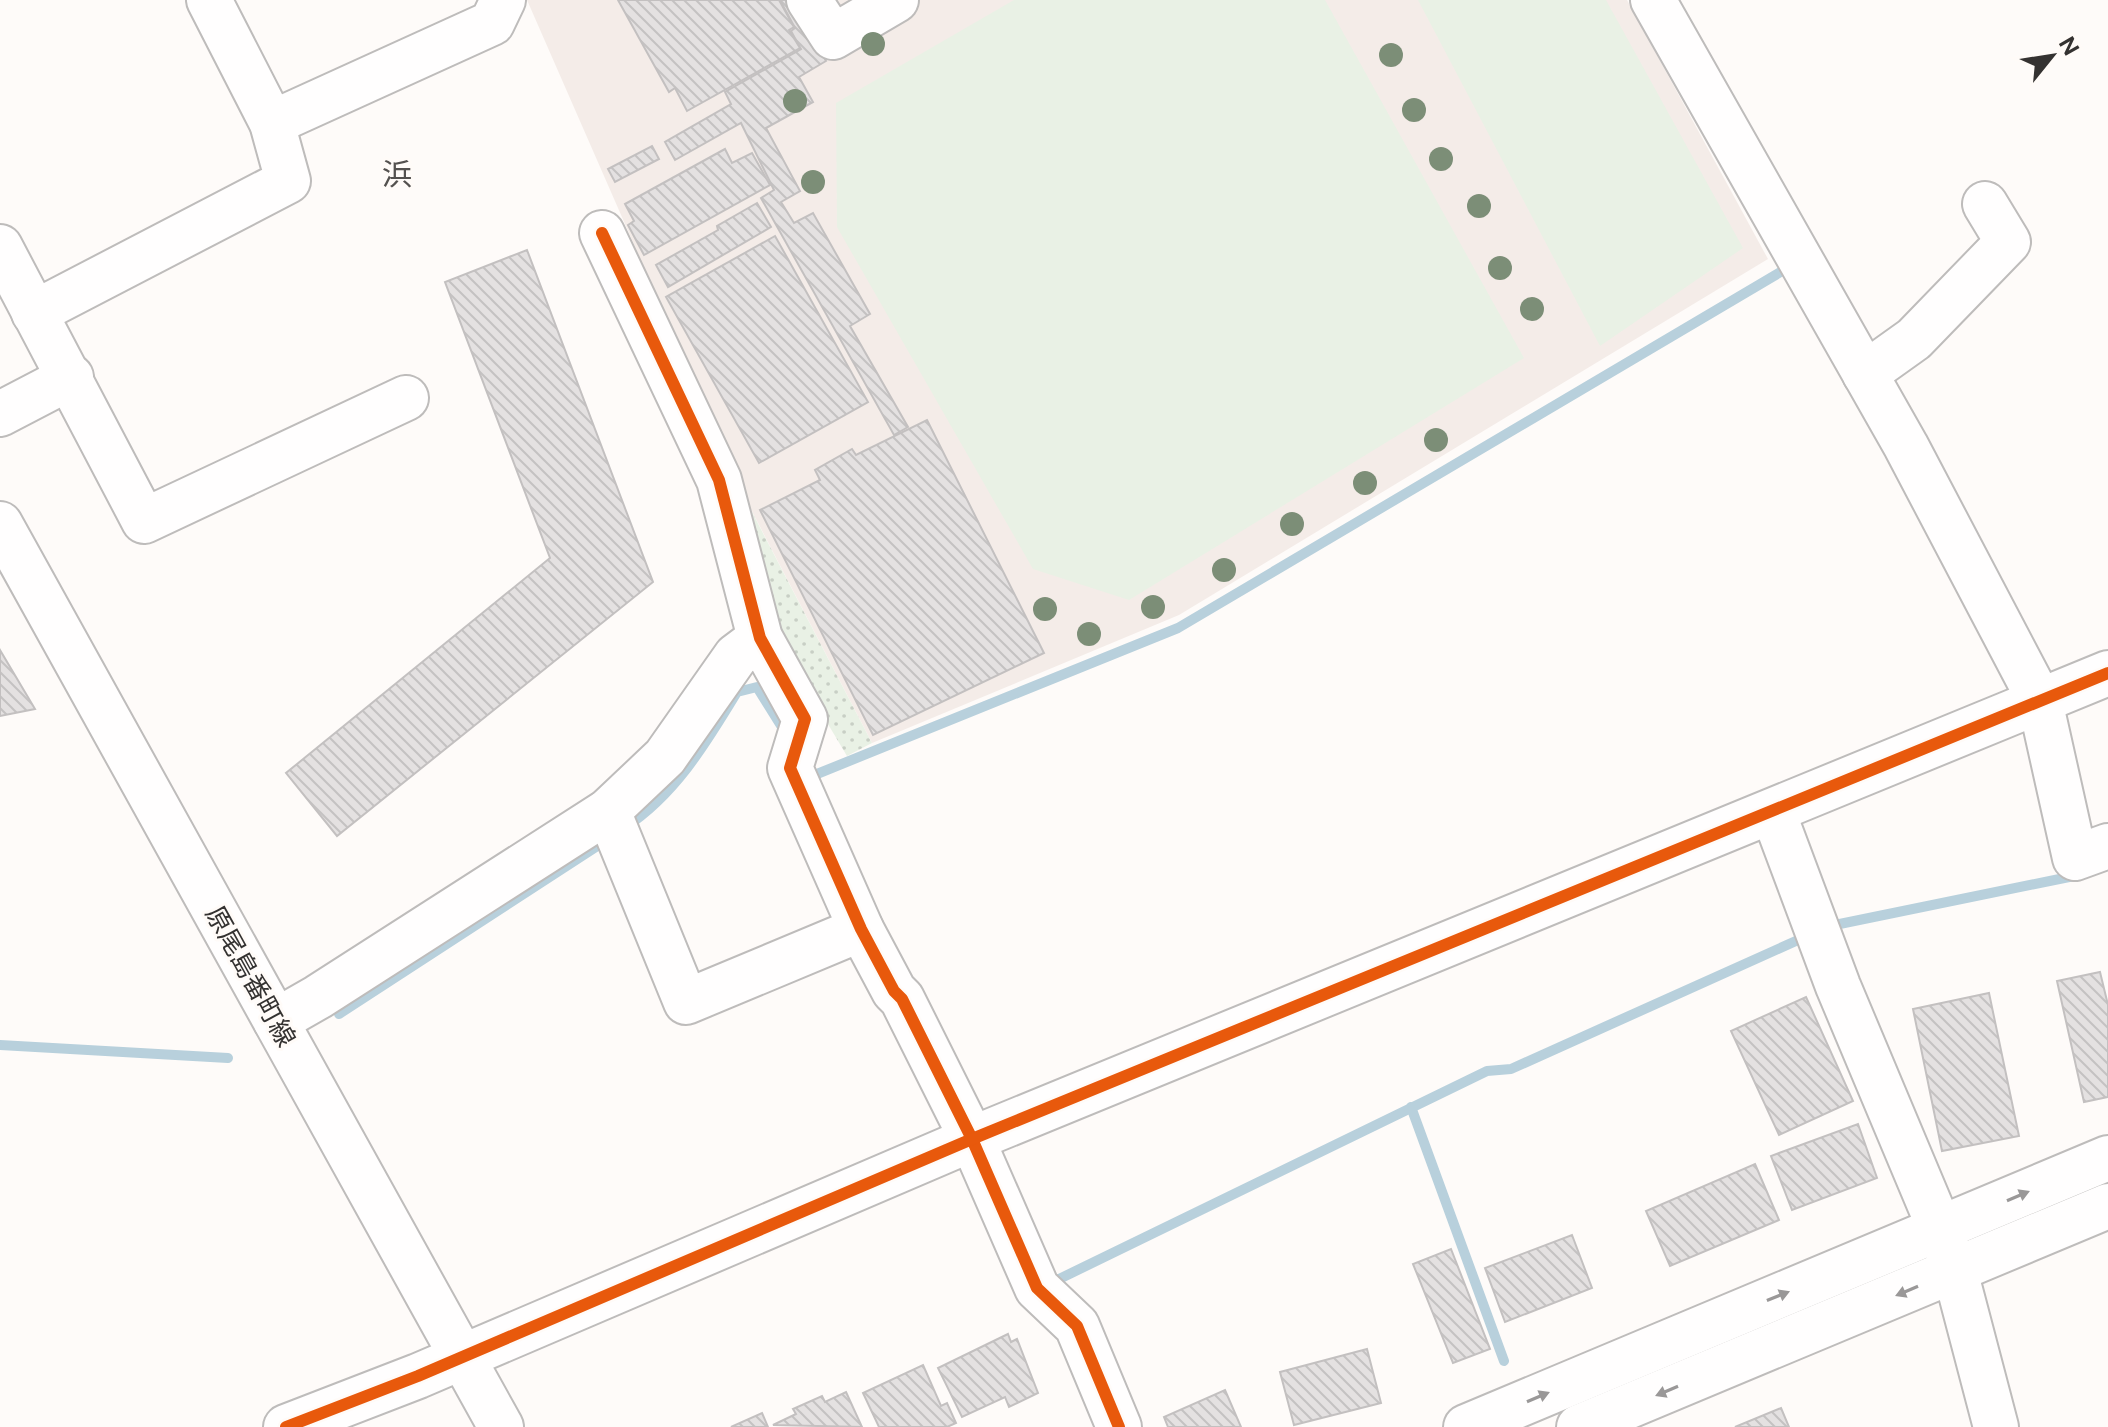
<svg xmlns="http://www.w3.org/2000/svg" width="2108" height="1427" font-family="'Public Sans','Noto Sans JP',sans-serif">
  <defs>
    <pattern id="grass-dots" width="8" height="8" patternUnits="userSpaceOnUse" patternTransform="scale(2)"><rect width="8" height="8" fill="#e9f1e5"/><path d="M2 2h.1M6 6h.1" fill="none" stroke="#c8cfc5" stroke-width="1.8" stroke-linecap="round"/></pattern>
    <pattern id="building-back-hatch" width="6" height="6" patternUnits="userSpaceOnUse" patternTransform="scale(2)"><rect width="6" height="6" fill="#e4e1e1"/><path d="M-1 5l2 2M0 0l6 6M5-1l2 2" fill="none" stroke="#c4c2c2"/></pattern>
  </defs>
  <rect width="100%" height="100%" fill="#fefbf9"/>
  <!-- built -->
  <path fill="#f4ece8" d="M527 0H1627L1768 259 1179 615 872 743 744 496Z"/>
  <!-- grass -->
  <path fill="url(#grass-dots)" d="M751 510 872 743 847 756 776 637Z"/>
  <!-- garden -->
  <g fill="#e9f1e5">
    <path d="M1014 0H1325L1524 358 1129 600 1033 569 837 227 836 103Z"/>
    <path d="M1418 0H1606L1743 248 1600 346Z"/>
  </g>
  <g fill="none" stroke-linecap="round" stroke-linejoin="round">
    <!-- stream -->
    <g stroke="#b8d0dc" stroke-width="10">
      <path d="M812 776 1178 628 1789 267 1787 263"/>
      <path d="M624 828C675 795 706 743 737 692L757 687 787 735"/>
      <path d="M1825 927 2079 875"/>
      <path d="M339 1014 608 839"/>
      <path d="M0 1045 228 1058"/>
      <path d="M1411 1107 1504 1361"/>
      <path d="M1051 1275 1055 1281 1487 1071 1511 1069 1807 936"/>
    </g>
  </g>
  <!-- building -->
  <g fill="url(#building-back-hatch)" stroke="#c3c0c0" stroke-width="2">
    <path d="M618 0H779L794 27 789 30 800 48 687 111 675 88 669 92Z"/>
    <path d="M780 0H793L826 61 799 77 813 102 766 128 800 191 781 202 794 223 813 213 870 314 850 326 908 427 894 435 761 198 774 190 741 123 675 160 665 142 731 104 725 92 801 49 791 31 795 28Z"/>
    <path d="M652 146 659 159 615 182 608 169Z"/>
    <path d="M725 149 732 163 752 153 770 185 644 255 628 225 634 221 625 204Z"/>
    <path d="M757 203 771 227 668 287 656 265 718 230 717 226Z"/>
    <path d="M775 236 868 402 759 463 666 297Z"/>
    <path d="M527 250 653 582 337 836 286 773 550 558 445 282Z"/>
    <path d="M927 420 1044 653 873 735 760 510 820 480 815 470 852 449 856 455Z"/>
    <path d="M0 650 35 709 0 716Z"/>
    <path d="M2100 972 2108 1005V1097L2084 1102 2057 981Z"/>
    <path d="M1989 993 2019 1136 1942 1151 1913 1009Z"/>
    <path d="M1806 997 1853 1101 1779 1135 1731 1031Z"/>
    <path d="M1858 1124 1877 1178 1792 1210 1771 1156Z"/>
    <path d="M1755 1164 1779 1220 1670 1266 1646 1211Z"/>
    <path d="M1572 1235 1592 1288 1505 1322 1485 1268Z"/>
    <path d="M1451 1249 1490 1349 1453 1363 1413 1264Z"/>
    <path d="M1008 1334 1011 1342 1017 1339 1038 1393 1009 1407 1005 1397 962 1417 938 1368Z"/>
    <path d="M1367 1349 1381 1403 1294 1425 1280 1372Z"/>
    <path d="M923 1365 941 1406 947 1403 956 1423 947 1427H879L863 1393Z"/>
    <path d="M1225 1390 1241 1427H1168L1164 1417Z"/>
    <path d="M846 1392 862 1427 773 1425 796 1414 793 1409 822 1396 825 1402Z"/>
    <path d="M1781 1408 1789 1427H1735Z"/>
    <path d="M762 1413 768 1427H731Z"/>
  </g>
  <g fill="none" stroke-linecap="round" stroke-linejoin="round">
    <!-- minor casing -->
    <g stroke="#bebcbb" stroke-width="48">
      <g id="minor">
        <path d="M809 0 833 37 896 0"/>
        <path d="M1653 0 1906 446 2040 701 2075 858 2108 846"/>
        <path d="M272 123 492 23 503 0"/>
        <path d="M602 233 719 480 760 638 805 719 790 768 861 929 894 991 902 999 972 1139 1037 1288 1077 1326 1119 1427"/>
        <path d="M0 247 144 521 406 398"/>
        <path d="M34 313 288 181 272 123 209 0"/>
        <path d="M1865 374 1914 339 2008 242 1985 204"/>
        <path d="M0 414 71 377"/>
        <path d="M608 811 686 1002 861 929"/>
        <path d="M1773 812 1838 986 1940 1229 1955 1271 1996 1427"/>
        <path d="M276 1021 318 997 608 811 665 757 736 656 760 638"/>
        <path d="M286 1427 418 1376 972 1139 2108 673"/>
        <path d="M1466 1427 2108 1158"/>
        <path d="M1579 1427 2108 1206"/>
      </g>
    </g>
    <!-- major casing -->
    <g stroke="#bebcbb" stroke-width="48">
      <path id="major" d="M0 524 501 1427"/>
    </g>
    <!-- minor -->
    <use href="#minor" stroke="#fffefe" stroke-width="44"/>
    <!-- major -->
    <use href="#major" stroke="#fffefe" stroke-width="44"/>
    <!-- cycleway casing -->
    <g stroke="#fffbf8" stroke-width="17">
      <g id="cycleway">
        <path d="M602 233 719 480 760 638 805 719 790 768 861 929 894 991 902 999 972 1139 1037 1288 1077 1326 1119 1427"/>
        <path d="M286 1427 418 1376 972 1139 2108 673"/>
      </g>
    </g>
    <!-- cycleway -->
    <use href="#cycleway" stroke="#e8590c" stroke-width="12"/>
  </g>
  <!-- trees -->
  <g fill="#7c8e77">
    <circle cx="873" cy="44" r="12"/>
    <circle cx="1391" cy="55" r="12"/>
    <circle cx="795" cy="101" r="12"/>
    <circle cx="1414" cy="110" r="12"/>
    <circle cx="1441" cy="159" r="12"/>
    <circle cx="813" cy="182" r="12"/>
    <circle cx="1479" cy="206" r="12"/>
    <circle cx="1500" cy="268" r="12"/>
    <circle cx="1532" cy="309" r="12"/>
    <circle cx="1436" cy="440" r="12"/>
    <circle cx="1365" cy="483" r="12"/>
    <circle cx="1292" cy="524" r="12"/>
    <circle cx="1224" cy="570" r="12"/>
    <circle cx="1153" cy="607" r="12"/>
    <circle cx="1045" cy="609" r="12"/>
    <circle cx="1089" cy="634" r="12"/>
  </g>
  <!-- one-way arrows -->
  <defs><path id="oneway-solid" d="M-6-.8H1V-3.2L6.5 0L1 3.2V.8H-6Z" transform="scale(2)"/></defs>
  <g fill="#9a9898">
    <use href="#oneway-solid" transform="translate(2018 1196) rotate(-23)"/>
    <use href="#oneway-solid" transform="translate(1907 1291) rotate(157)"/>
    <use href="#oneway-solid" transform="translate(1778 1296) rotate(-22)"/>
    <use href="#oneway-solid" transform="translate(1667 1391) rotate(157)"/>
    <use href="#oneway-solid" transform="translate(1538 1397) rotate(-23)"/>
  </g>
  <g text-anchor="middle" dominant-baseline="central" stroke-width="6" stroke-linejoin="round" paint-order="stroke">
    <!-- street labels -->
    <g font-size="26" fill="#343231" stroke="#fffbf8">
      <text transform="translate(251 976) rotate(61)">原尾島番町線</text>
    </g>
    <!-- quarter labels -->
    <g font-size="30" fill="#54514f" stroke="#fffbf8">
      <text x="397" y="174">浜</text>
    </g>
  </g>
  <!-- north arrow -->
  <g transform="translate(2052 56) rotate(60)" stroke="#fffbf8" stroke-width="6" paint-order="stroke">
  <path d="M0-6L14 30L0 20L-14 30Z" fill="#343231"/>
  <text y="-12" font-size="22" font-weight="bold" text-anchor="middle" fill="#343231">N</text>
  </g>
</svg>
